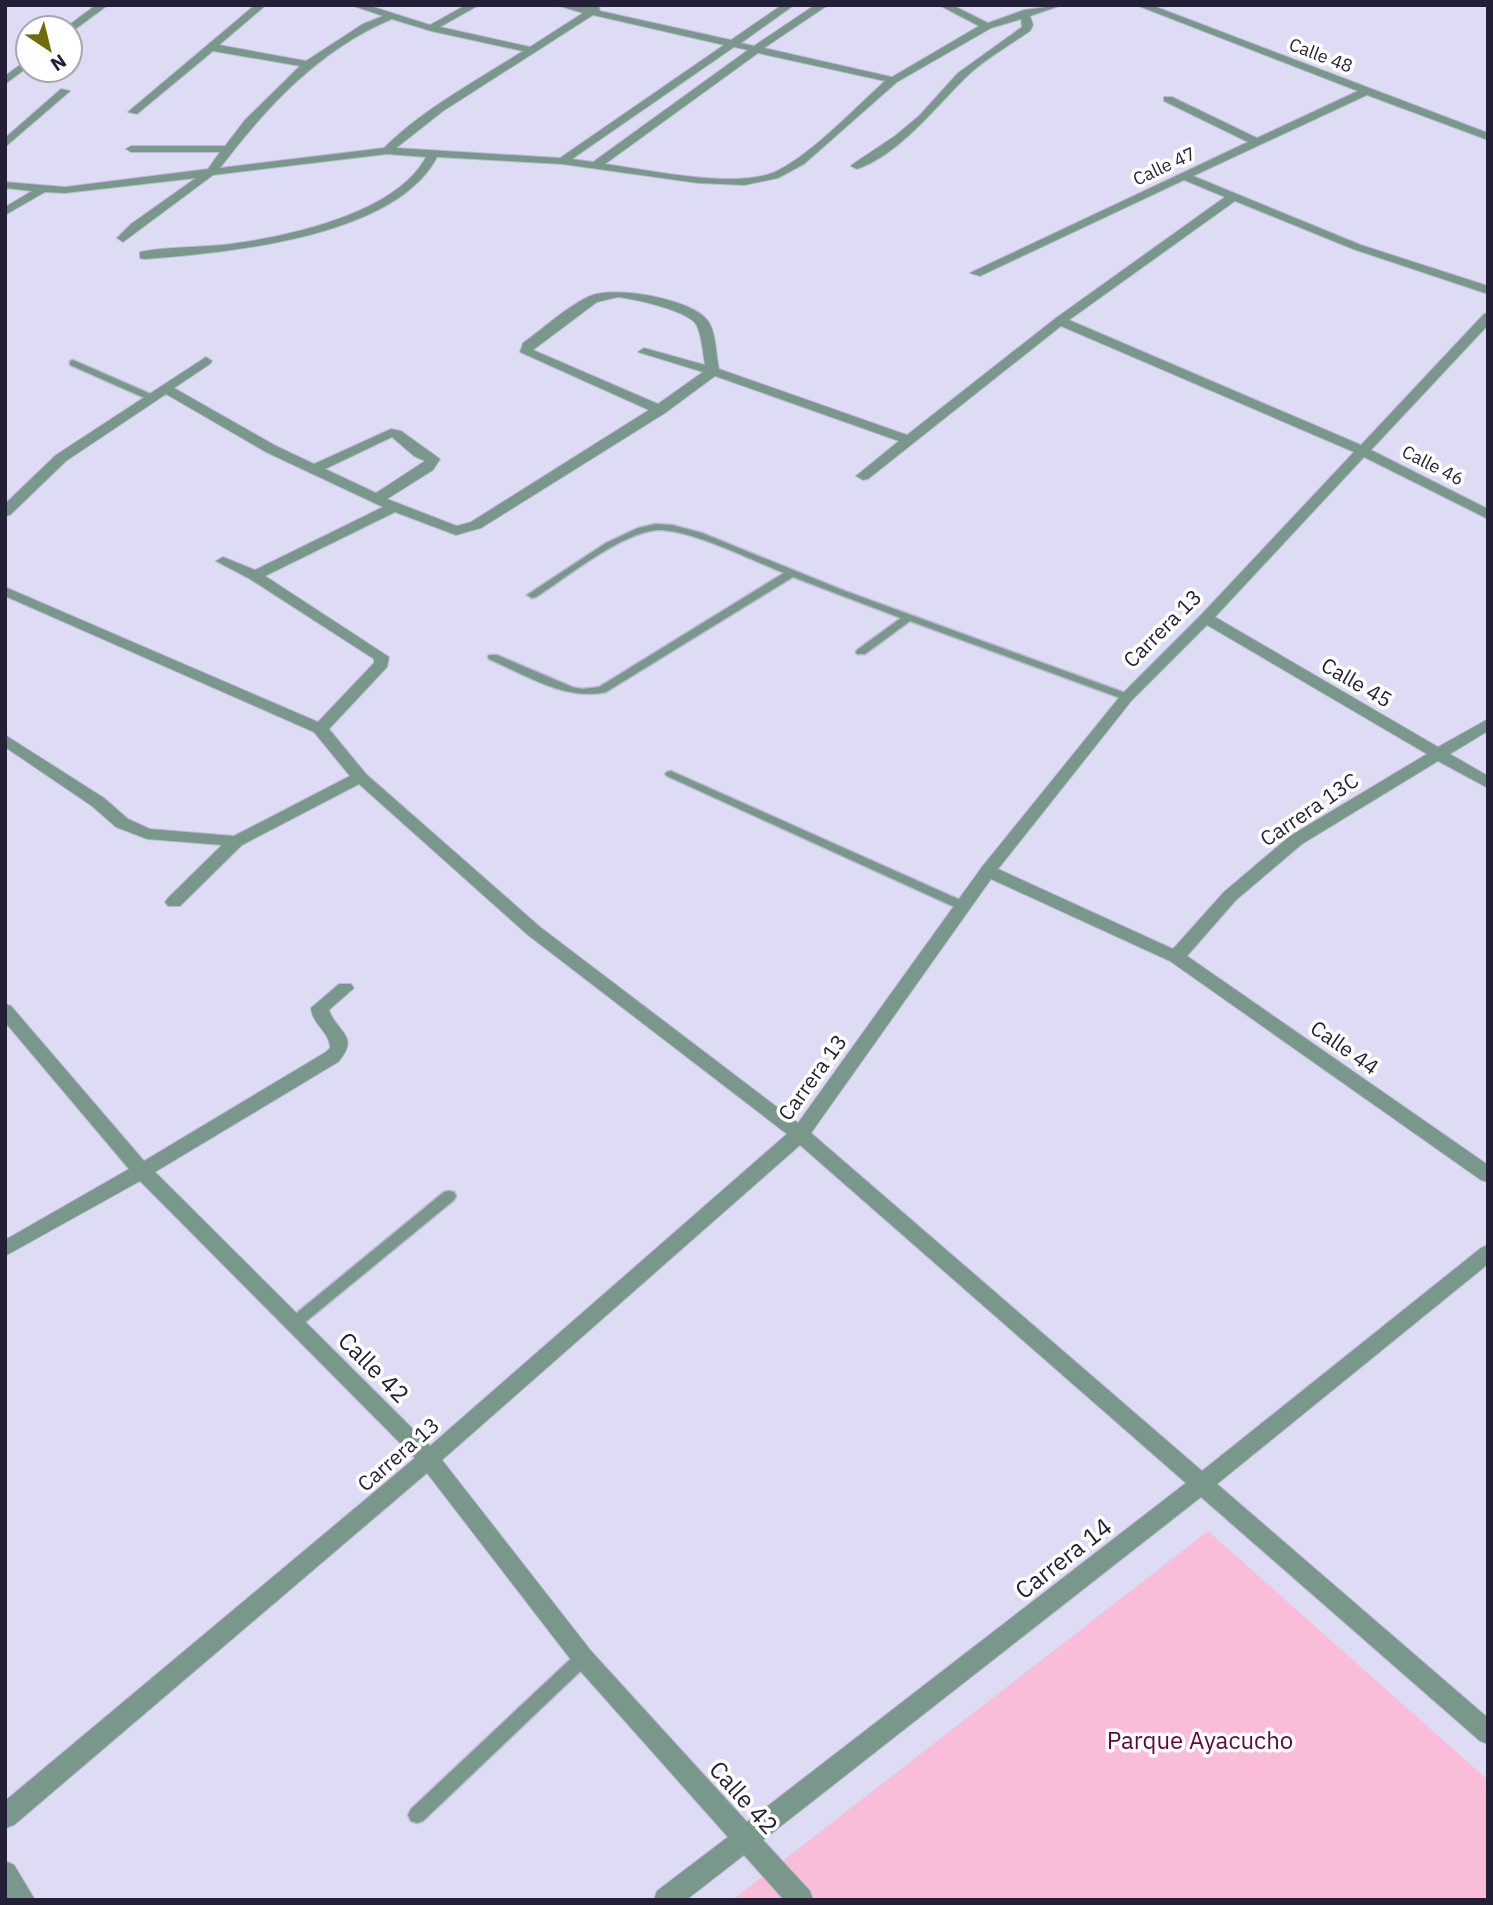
<svg xmlns="http://www.w3.org/2000/svg" width="1493" height="1905" font-family="'IBM Plex Sans',sans-serif">
  <rect width="100%" height="100%" fill="#dedcf5"/>
  <!-- green -->
  <path fill="#f9bcd9" d="M1208 1531 1488 1780V1900H732Z"/>
  <g fill="none" stroke-linecap="round" stroke-linejoin="round">
    <!-- service casing -->
    <g stroke="#bcbad3" stroke-width="3">
      <g id="service">
        <path d="M73 360 153 395 155 397 150 400 147 399 70 365V361Z"/>
        <path d="M656 524 672 525 702 533 845 591 1131 695 1132 697 1131 699H1123L910 621 865 654H857L856 652 857 650 901 618 793 577 606 692C565 701 526 675 489 659L488 657 489 655H497L572 687 582 689 599 687 784 573C754 561 688 528 657 530 621 533 567 577 536 597L532 598 527 595 606 543 638 528Z"/>
        <path d="M671 771 967 903 969 906 963 910 959 909 667 776 665 774 667 772Z"/>
        <path d="M449 1191 454 1192 456 1196 454 1200 298 1328 293 1330 288 1328 286 1324 288 1320 444 1192Z"/>
        <path d="M583 1651 589 1653 591 1658 589 1663 423 1821 417 1823 411 1821 408 1815 411 1809 577 1653Z"/>
      </g>
    </g>
    <!-- minor casing -->
    <g stroke="#bcbad3" stroke-width="2">
      <g id="minor">
        <path d="M96 5H108L74 30 65 28Z"/>
        <path d="M255 5H266L219 45 306 61 363 24 383 16 351 5H367L430 25 466 5H479L440 27 530 47 583 13 556 5C571 5 586 6 599 7L600 11 731 40 782 5H794L741 43 754 46 815 5H828L764 48 892 77 979 26 939 5H952L988 23 1024 10 1062 5 1030 16 1033 25 1030 31C1008 46 982 61 964 79 934 109 898 155 857 169L851 166 853 164 895 136 919 116 958 73 1022 27 1021 19 991 28 897 82 804 164 778 178 745 185 698 183 562 164 437 157C395 238 225 253 144 259L140 258V252C169 246 201 248 231 244 290 236 397 213 426 157L387 154 213 175 123 242 117 238 131 224 196 178 65 193 45 192 5 215V207L32 191 5 188V182L65 187 208 169 220 152H131L126 149 131 146H225L245 120 300 66 213 51 137 114 128 112ZM593 15 724 45 560 158 396 148 443 111ZM392 19 431 31 523 51C476 81 423 109 384 148L220 168C266 107 320 49 392 19ZM734 47 748 50 593 162 572 159ZM758 53 885 81C854 109 813 153 777 171 738 190 649 170 605 164Z"/>
        <path d="M1136 5H1151L1488 133V140L1367 95 1193 176 1361 245 1488 286V294L1353 249 1235 201 1069 320 1361 445 1484 314 1488 313V325L1371 450 1488 509V519L1364 457 1215 617 1438 747 1488 719V731L1450 754 1488 776V788L1438 761 1302 844 1236 900 1187 956 1488 1165V1182L1481 1180 1170 961 991 879 811 1133 1202 1471 1481 1248 1488 1245V1264L1217 1484 1488 1718V1744L1480 1741 1201 1497 763 1840 810 1891 813 1900H784L744 1855 686 1900H654L657 1891 728 1837 575 1665 427 1473 14 1825 5 1828V1801L415 1458 140 1181 5 1256V1240L129 1169 5 1022V1004L11 1006 144 1161 326 1052 330 1048C330 1032 312 1024 311 1008L339 984H351L354 988 329 1010C337 1033 361 1036 338 1062L155 1172 430 1446 787 1134 528 935 359 784 242 845 180 906H168L165 902 168 898 222 845 147 839 116 827 92 806 5 747V735L104 798 128 819 150 829 234 836 350 776 314 732 5 596V587L318 722 374 663V659L250 579 216 561 223 557 255 570 383 507 266 452 166 394 66 461 10 515 5 516V504L56 455 206 357 212 361 210 364 174 388 276 446 314 464 391 429 401 431 440 459 433 470 387 499 457 526 471 522 649 410 520 352 523 343C544 328 566 307 590 296 614 285 693 299 708 321 716 332 716 355 719 369L907 435 1056 318 1225 197 1184 180 980 276 970 273 1248 142 1164 101V97H1172L1257 138 1358 91ZM618 297C634 299 691 311 697 326 702 337 703 353 705 365L644 348 638 352 703 372 658 404 533 350 597 302ZM1061 326 1354 452 1201 615 1122 694 982 867 798 1123 540 927 366 774 329 729 387 667 389 657 265 576 395 512 456 535 481 528 665 413 715 376 899 441 856 476 863 480 868 479ZM392 437 414 456 425 461 376 493 325 469ZM1207 625 1427 754 1290 836 1224 892 1173 949 998 869 1132 700ZM800 1145 1186 1483 747 1822 591 1651 442 1460Z"/>
        <path d="M28 59V67L5 84V76Z"/>
        <path d="M61 89 70 91 5 147V138Z"/>
        <path d="M5 1861 14 1865 35 1900H8L5 1895Z"/>
      </g>
    </g>
    <!-- service -->
    <use href="#service" fill="#79978b" fill-rule="evenodd"/>
    <!-- minor -->
    <use href="#minor" fill="#79978b" fill-rule="evenodd"/>
  </g>
  <g text-anchor="middle" dominant-baseline="central" stroke-width="7" stroke-linejoin="round" paint-order="stroke">
    <!-- far-street labels -->
    <g font-size="18" fill="#221f36" stroke="#fff">
      <text transform="translate(1321 55) rotate(21)">Calle 48</text>
      <text transform="translate(1164 166) rotate(-25)">Calle 47</text>
      <text transform="translate(1433 465) rotate(27)">Calle 46</text>
    </g>
    <!-- street labels -->
    <g font-size="21" fill="#221f36" stroke="#fff">
      <text transform="translate(1162 628) rotate(-45)">Carrera 13</text>
      <text transform="translate(1357 682) rotate(30)">Calle 45</text>
      <text transform="translate(1309 809) rotate(-34)">Carrera 13C</text>
      <text transform="translate(1345 1047) rotate(35)">Calle 44</text>
      <text transform="translate(812 1077) rotate(-54)">Carrera 13</text>
      <text transform="translate(398 1454) rotate(-41)">Carrera 13</text>
    </g>
    <!-- near-street labels -->
    <g font-size="24" fill="#221f36" stroke="#fff">
      <text transform="translate(374 1367) rotate(45)">Calle 42</text>
      <text transform="translate(1063 1558) rotate(-38)">Carrera 14</text>
      <text transform="translate(744 1797) rotate(48)">Calle 42</text>
    </g>
    <!-- near-park labels -->
    <g font-size="24" fill="#640642" stroke="#fff">
      <text x="1200" y="1740">Parque Ayacucho</text>
    </g>
  </g>
  <!-- border -->
  <rect width="1493" height="1905" fill="none" stroke="#221f36" stroke-width="14"/>
  <!-- north arrow -->
  <g transform="translate(49 49) rotate(145)"><circle r="33" fill="#ffffff" stroke="#a7a5af" stroke-width="2"/>
  <path d="M0-5L12 26L0 18L-12 26Z" fill="#6e6c0b"/>
  <text y="-10" font-size="19" font-weight="bold" text-anchor="middle" fill="#221f36">N</text>
  </g>
</svg>
